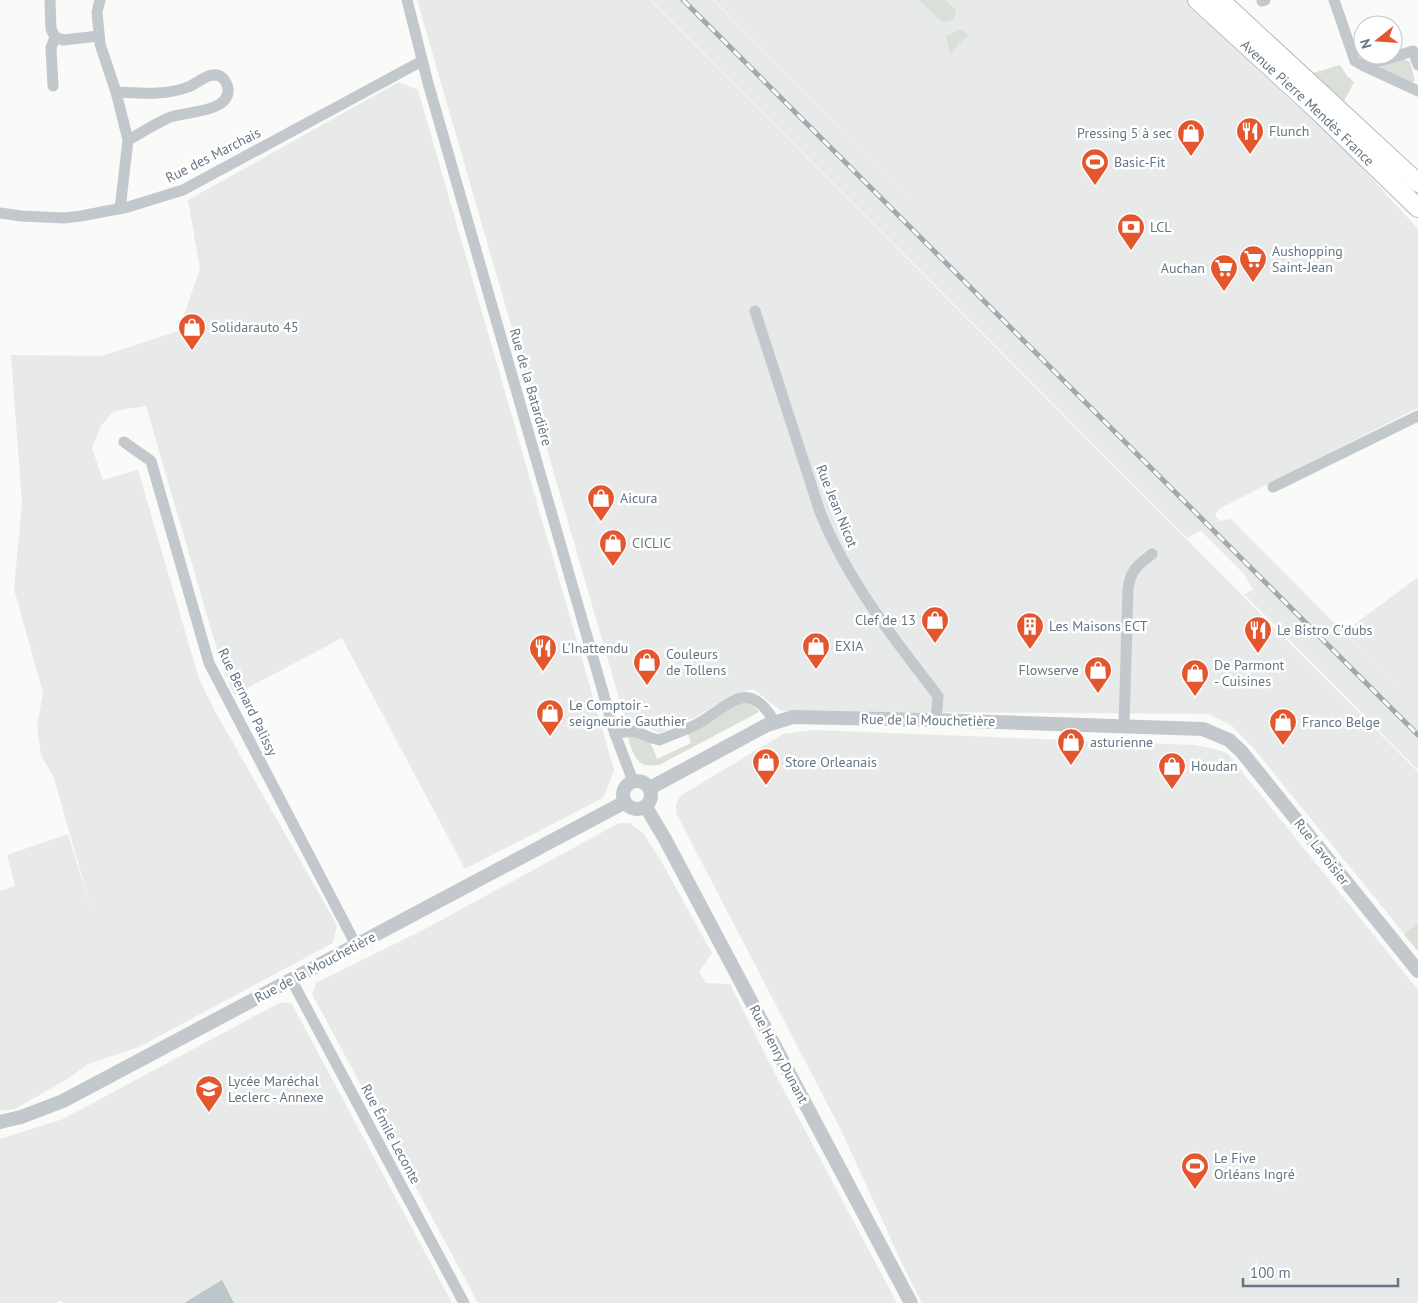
<svg xmlns="http://www.w3.org/2000/svg" width="1418" height="1303" font-family="'PT Sans',sans-serif">
  <rect width="100%" height="100%" fill="#fafaf8"/>
  <!-- built -->
  <g fill="#e8e9e9">
    <path d="M417 0H650L1418 772V951L1255 750 1231 725 1208 714 781 711 753 689 729 696 696 717 659 733 625 719Z"/>
    <path d="M651 0H713L943 232 714 0H1188L1245 50 1252 64 1297 106 1311 112 1418 229V408L1219 509 1215 515 1219 521 1231 519 1410 699 1344 632 1418 577V770L1244 594 1253 590 1244 574 1201 531 1187 538Z"/>
    <path d="M399 82 418 90 614 770 608 786 603 798 465 869 342 638 234 695 220 660 146 406 114 411 101 426 92 448 103 480 138 470 199 679 216 713 337 925 333 943 139 1047 88 1064 69 1078 15 1109 0 1111V891L15 886 7 855 68 834 94 919 54 778 41 755 37 726 43 693 14 589 22 503 11 355 102 356 178 331 200 269 188 200Z"/>
    <path d="M812 730 1195 745 1219 750 1228 754 1418 990V1303H922L900 1259 841 1130 677 815 676 805 680 796 783 734Z"/>
    <path d="M619 823H630L643 833 660 859 712 953 699 972 706 983 730 984 782 1087 897 1303H478L312 994 316 983 425 929Z"/>
    <path d="M281 1002 292 1004 452 1303H63L61 1300 55 1303H0V1139L63 1119Z"/>
  </g>
  <!-- green -->
  <g fill="#dadfd7">
    <path d="M919 0H945L956 10C956 19 949 24 941 21Z"/>
    <path d="M960 29 968 35 950 53 946 36Z"/>
    <path d="M1403 58 1410 62 1415 81 1411 83 1381 69 1383 64Z"/>
    <path d="M1340 65 1347 76 1354 82 1344 101 1313 73Z"/>
    <path d="M742 702C751 703 754 705 759 712L659 765C655 765 650 766 646 765 635 763 630 746 628 736L644 737 652 746 657 759 691 743 687 732Z"/>
    <path d="M1416 924 1418 926V951L1404 935Z"/>
  </g>
  <!-- water -->
  <path fill="#bbc7cb" d="M222 1280 234 1303H186V1302Z"/>
  <g fill="none" stroke-linecap="round" stroke-linejoin="round">
    <!-- primary casing -->
    <g stroke="#b5babe" stroke-width="20">
      <g id="primary">
        <path id="s1" d="M1197 0 1318 111 1418 208"/>
        <path d="M1220 0 1418 183"/>
      </g>
    </g>
    <!-- minor -->
    <g stroke="#c3c8cc" stroke-width="11">
      <path d="M50 0 51 29 55 37 51 48 53 86"/>
      <path d="M100 0 97 12 100 44 116 92 128 140 120 209"/>
      <path d="M407 0 428 83 615 734 633 781"/>
      <path d="M1334 0 1355 61 1364 66 1413 51 1418 65"/>
      <path d="M1262 1 1265 0"/>
      <path d="M55 37 63 40 99 36"/>
      <path d="M1364 66 1418 91"/>
      <path d="M116 92C140 93 165 96 188 87 197 84 209 71 220 76 224 78 227 84 228 88 231 113 185 111 168 118 155 124 141 133 128 140"/>
      <path d="M0 213 21 216 64 218 81 216 128 207 183 190 422 61"/>
      <path d="M755 311 820 512C848 581 893 638 938 696L936 720"/>
      <path d="M124 442 151 461 209 663 356 945"/>
      <path d="M1273 487 1418 416"/>
      <path d="M1124 725 1128 589C1131 569 1137 566 1152 554"/>
      <path d="M615 734C642 727 636 735 659 740 672 735 686 730 699 723 730 705 748 677 774 721"/>
      <path d="M291 979 464 1303"/>
    </g>
    <!-- tertiary -->
    <g stroke="#c3c8cc" stroke-width="14">
      <circle cx="637" cy="795" r="14"/>
      <path d="M650 788 767 725 793 717 936 720 1203 729 1229 740 1241 751 1418 971"/>
      <path d="M646 807 665 839 911 1303"/>
      <path d="M0 1122 21 1117 63 1101 625 802"/>
    </g>
    <!-- primary -->
    <use href="#primary" stroke="#fff" stroke-width="18"/>
    <!-- rail casing -->
    <g stroke="#a2aab0" stroke-width="5">
      <path id="rail" d="M683 0 1418 735"/>
    </g>
    <!-- rail -->
    <use href="#rail" stroke="#fff" stroke-width="3" stroke-dasharray="9" stroke-linecap="butt"/>
  </g>
  <!-- icons -->
  <defs>
    <g id="restaurant-pin" transform="scale(1.4375)"><path d="M0 17L-7.5 6A9.5 9.5 0 1 1 7.5 6Z" fill="#e4572e" stroke="#fff"/><path d="M-5-6h1v4h1v-4h1v4h1v-4h1v5L-1.5 .5V6h-2V.5L-5-1ZM5-6V6H3V1.5H1.5Q1.5-4 5-6Z" fill="#fff"/></g>
    <g id="shop-pin" transform="scale(1.4375)"><path d="M0 17L-7.5 6A9.5 9.5 0 1 1 7.5 6Z" fill="#e4572e" stroke="#fff"/><path d="M-5-2.5h2.3a2.7 3.5 0 0 1 5.4 0H5L5.5 6h-11ZM-1.5-2.5h3a1.5 2.3 0 0 0-3 0Z" fill="#fff"/></g>
    <g id="stadium-pin" transform="scale(1.4375)"><path d="M0 17L-7.5 6A9.5 9.5 0 1 1 7.5 6Z" fill="#e4572e" stroke="#fff"/><path d="M0-5a6.5 5 0 1 0 0 10a6.5 5 0 1 0 0-10ZM-3.5-1.8h7v3.6h-7Z" fill="#fff"/></g>
    <g id="bank-pin" transform="scale(1.4375)"><path d="M0 17L-7.5 6A9.5 9.5 0 1 1 7.5 6Z" fill="#e4572e" stroke="#fff"/><path d="M-6-4H6V4H-6ZM0-2.3a2.3 2.3 0 1 0 0 4.6a2.3 2.3 0 1 0 0-4.6Z" fill="#fff"/></g>
    <g id="supermarket-pin" transform="scale(1.4375)"><path d="M0 17L-7.5 6A9.5 9.5 0 1 1 7.5 6Z" fill="#e4572e" stroke="#fff"/><path d="M-6-5.5h2.5l.6 2H6L4.5 2H-2.5L-4.4-4H-6ZM-1.5 3.2a1.3 1.3 0 1 0 .1 0ZM3 3.2a1.3 1.3 0 1 0 .1 0Z" fill="#fff"/></g>
    <g id="building-pin" transform="scale(1.4375)"><path d="M0 17L-7.5 6A9.5 9.5 0 1 1 7.5 6Z" fill="#e4572e" stroke="#fff"/><path d="M-4-6H4V6H1V3H-1V6H-4ZM-2.5-4.3h1.7v1.8h-1.7ZM.8-4.3h1.7v1.8H.8ZM-2.5-1h1.7V.8h-1.7ZM.8-1h1.7V.8H.8Z" fill="#fff"/></g>
    <g id="school-pin" transform="scale(1.4375)"><path d="M0 17L-7.5 6A9.5 9.5 0 1 1 7.5 6Z" fill="#e4572e" stroke="#fff"/><path d="M0-5L7-2L0 1L-7-2ZM-4 1L0 2.5L4 1V4Q0 6-4 4Z" fill="#fff"/></g>
  </defs>
  <g fill-rule="evenodd">
    <use href="#restaurant-pin" x="1250" y="131"/>
    <use href="#shop-pin" x="1191" y="133"/>
    <use href="#stadium-pin" x="1095" y="162"/>
    <use href="#bank-pin" x="1131" y="227"/>
    <use href="#supermarket-pin" x="1253" y="259"/>
    <use href="#supermarket-pin" x="1224" y="268"/>
    <use href="#shop-pin" x="192" y="327"/>
    <use href="#shop-pin" x="601" y="498"/>
    <use href="#shop-pin" x="613" y="543"/>
    <use href="#shop-pin" x="935" y="620"/>
    <use href="#building-pin" x="1030" y="626"/>
    <use href="#restaurant-pin" x="1258" y="630"/>
    <use href="#shop-pin" x="816" y="646"/>
    <use href="#restaurant-pin" x="543" y="648"/>
    <use href="#shop-pin" x="647" y="662"/>
    <use href="#shop-pin" x="1098" y="670"/>
    <use href="#shop-pin" x="1195" y="673"/>
    <use href="#shop-pin" x="550" y="713"/>
    <use href="#shop-pin" x="1283" y="722"/>
    <use href="#shop-pin" x="1071" y="742"/>
    <use href="#shop-pin" x="766" y="762"/>
    <use href="#shop-pin" x="1172" y="766"/>
    <use href="#school-pin" x="209" y="1089"/>
    <use href="#stadium-pin" x="1195" y="1166"/>
  </g>
  <g text-anchor="middle" dominant-baseline="central" stroke-width="5" stroke-linejoin="round" paint-order="stroke">
    <!-- street labels -->
    <g font-size="14" fill="#657683" stroke="#fff">
      <text stroke="none"><textPath href="#s1" startOffset="151">Avenue Pierre Mendès France</textPath></text>
      <text transform="translate(213 155) rotate(-27)">Rue des Marchais</text>
      <text transform="translate(531 387) rotate(74)">Rue de la Batardière</text>
      <text transform="translate(837 506) rotate(68)">Rue Jean Nicot</text>
      <text transform="translate(248 702) rotate(64)">Rue Bernard Palissy</text>
      <text transform="translate(928 720) rotate(1)">Rue de la Mouchetière</text>
      <text transform="translate(1322 852) rotate(52)">Rue Lavoisier</text>
      <text transform="translate(315 967) rotate(-28)">Rue de la Mouchetière</text>
      <text transform="translate(779 1054) rotate(62)">Rue Henry Dunant</text>
      <text transform="translate(391 1134) rotate(62)">Rue Émile Leconte</text>
    </g>
    <!-- poi labels -->
    <g font-size="14" fill="#657683" stroke="#fff" text-anchor="start">
      <text x="1269" y="131">Flunch</text>
      <text x="1172" y="133" text-anchor="end">Pressing 5 à sec</text>
      <text x="1114" y="162">Basic-Fit</text>
      <text x="1150" y="227">LCL</text>
      <text x="1272" y="251">Aushopping<tspan x="1272" dy="16">Saint-Jean</tspan></text>
      <text x="1205" y="268" text-anchor="end">Auchan</text>
      <text x="211" y="327">Solidarauto 45</text>
      <text x="620" y="498">Aicura</text>
      <text x="632" y="543">CICLIC</text>
      <text x="916" y="620" text-anchor="end">Clef de 13</text>
      <text x="1049" y="626">Les Maisons ECT</text>
      <text x="1277" y="630">Le Bistro C'dubs</text>
      <text x="835" y="646">EXIA</text>
      <text x="562" y="648">L'Inattendu</text>
      <text x="666" y="654">Couleurs<tspan x="666" dy="16">de Tollens</tspan></text>
      <text x="1214" y="665">De Parmont<tspan x="1214" dy="16">- Cuisines</tspan></text>
      <text x="1079" y="670" text-anchor="end">Flowserve</text>
      <text x="569" y="705">Le Comptoir -<tspan x="569" dy="16">seigneurie Gauthier</tspan></text>
      <text x="1302" y="722">Franco Belge</text>
      <text x="1090" y="742">asturienne</text>
      <text x="785" y="762">Store Orleanais</text>
      <text x="1191" y="766">Houdan</text>
      <text x="228" y="1081">Lycée Maréchal<tspan x="228" dy="16">Leclerc - Annexe</tspan></text>
      <text x="1214" y="1158">Le Five<tspan x="1214" dy="16">Orléans Ingré</tspan></text>
    </g>
  </g>
  <!-- north arrow -->
  <g transform="translate(1378 40) rotate(253)"><circle r="24" fill="#ffffff" stroke="#c1c8cd"/>
  <path d="M0-4L9 19L0 12L-9 19Z" fill="#e4572e"/>
  <text y="-8" font-size="14" font-weight="bold" text-anchor="middle" fill="#657683">N</text>
  </g>
  <!-- scale -->
  <path d="M1243 1278v8h155v-8" fill="none" stroke="#657683" stroke-width="2.5"/>
  <text x="1250" y="1278" font-size="15" fill="#657683" stroke="#ffffff" stroke-width="4" paint-order="stroke">100 m</text>
</svg>
